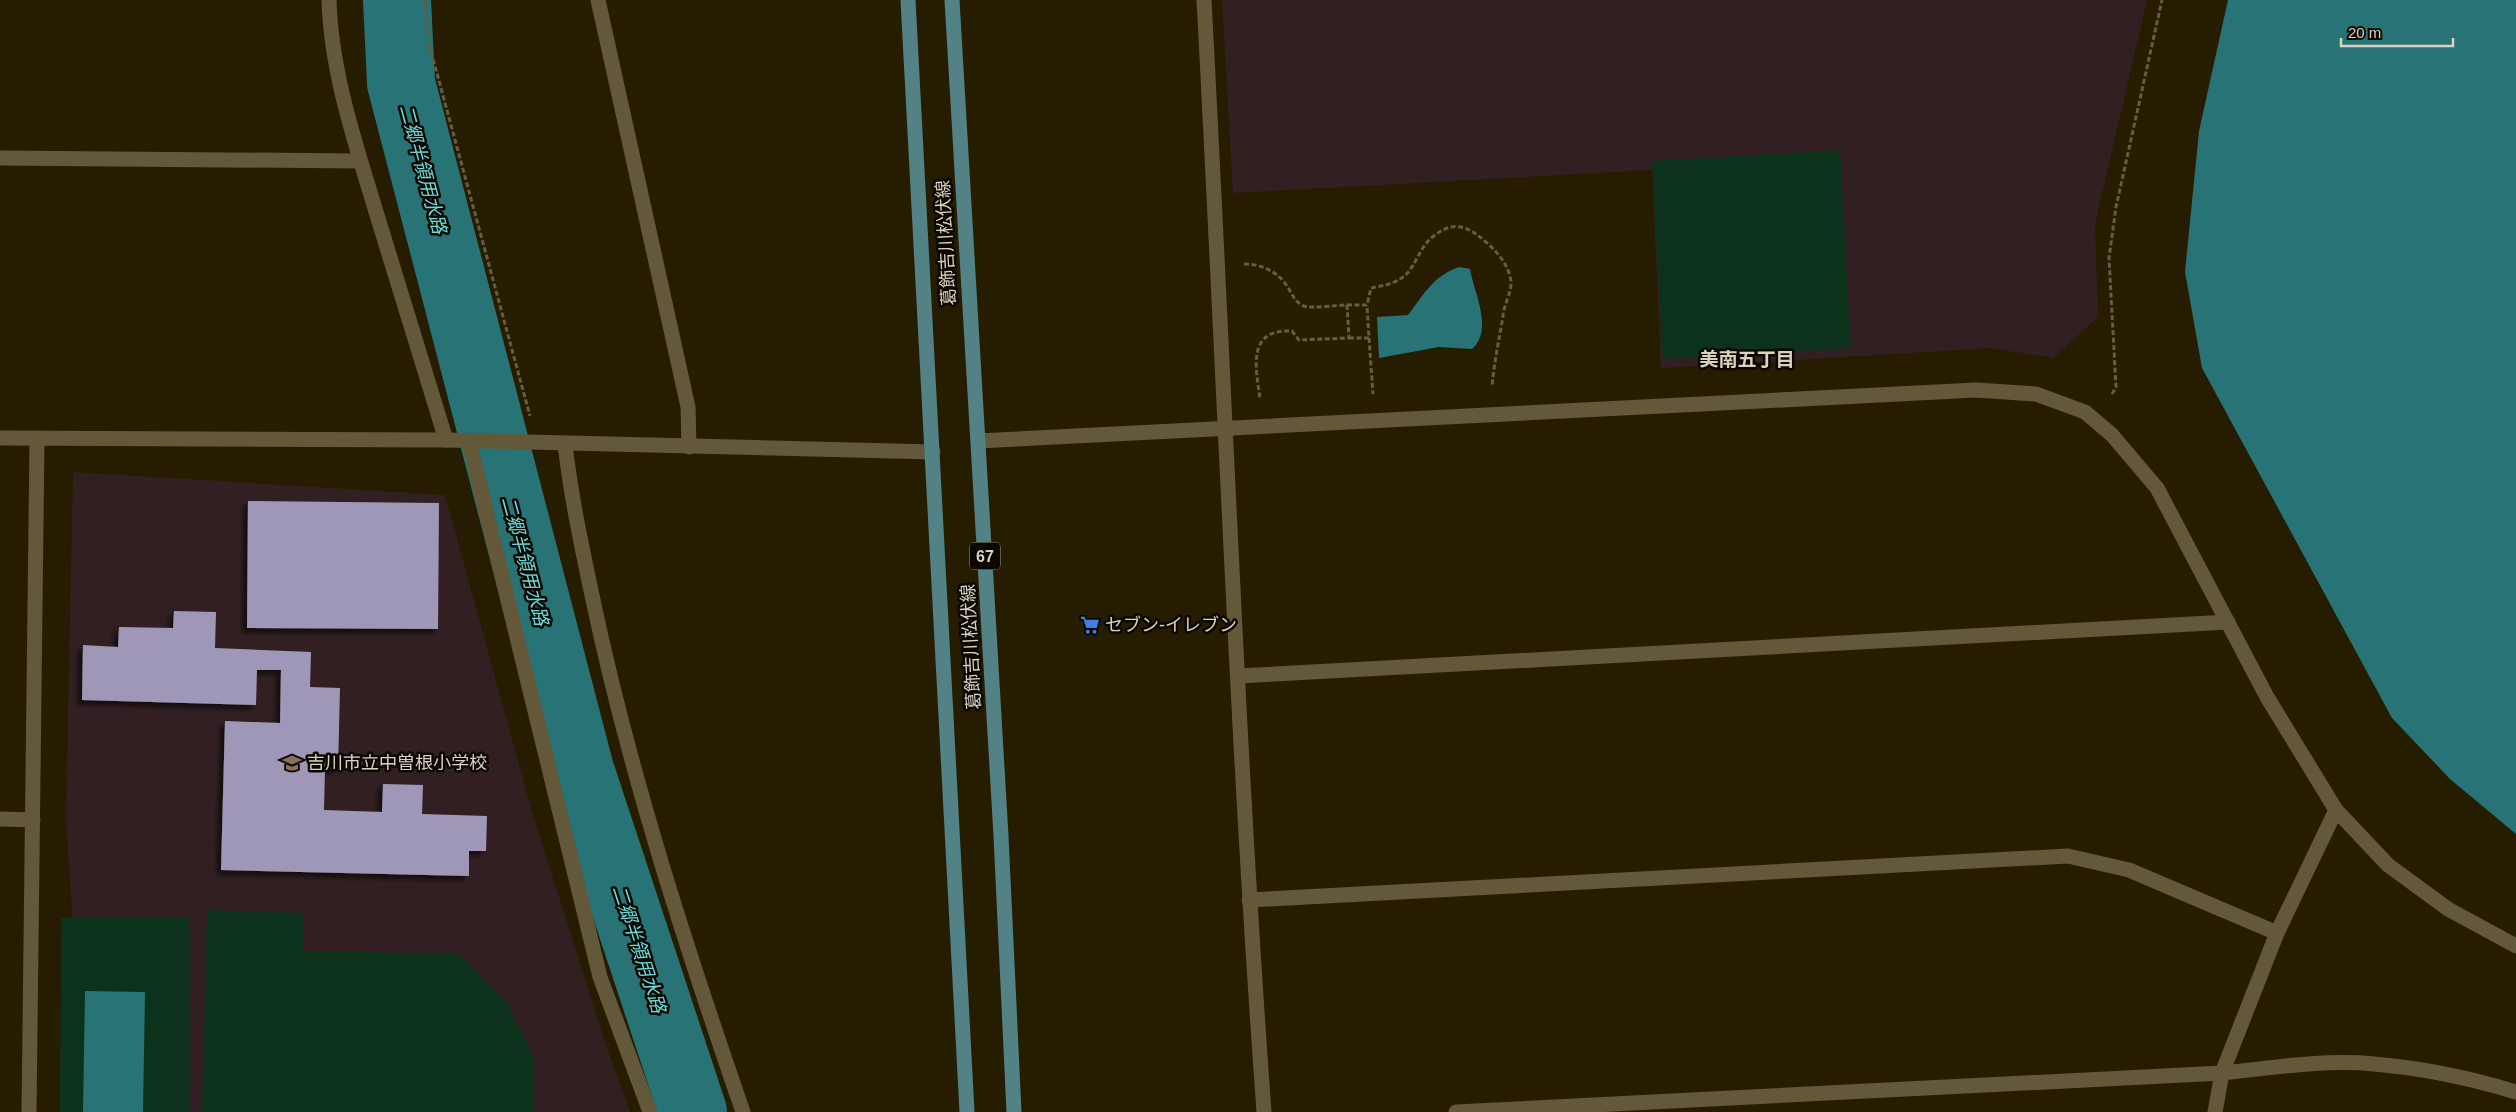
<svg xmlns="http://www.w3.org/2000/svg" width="2516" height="1112" font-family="Helvetica,'Noto Sans JP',sans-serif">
  <defs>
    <filter id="shadow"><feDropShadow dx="-4.5" dy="4.5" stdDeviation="2.5" flood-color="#0009"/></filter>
  </defs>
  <rect width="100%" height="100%" fill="#261d00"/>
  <!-- education -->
  <g fill="#321f22">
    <path d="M1222 0H2147L2095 224 2098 317 2053 358 1991 348 1661 368 1652 170 1233 193Z"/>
    <path d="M73 472 445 495 532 812 606 1045 630 1112H60L72 907 66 819Z"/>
  </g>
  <!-- green -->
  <g fill="#0c321b">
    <path d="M1840 150 1851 348 1663 359 1652 161Z"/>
    <path d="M207 910 304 913V951L459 954 506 1002 533 1056 534 1112H202Z"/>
    <path d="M61 918H190L189 1112H60Z"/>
  </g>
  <!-- water -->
  <g fill="#287375">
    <path d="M2228 0H2516V834L2450 779 2392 718 2202 368 2185 272 2199 131Z"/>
    <path d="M1459 267 1470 269C1474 293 1494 330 1472 349L1439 347 1379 358 1377 317 1408 315C1425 293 1433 276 1459 267Z"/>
    <path d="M85 991 145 992 143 1112H83Z"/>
  </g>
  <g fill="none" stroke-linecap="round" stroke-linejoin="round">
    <!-- river -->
    <path stroke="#287375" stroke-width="68" d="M397 0 401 83 580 770 693 1112"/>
  </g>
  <!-- building -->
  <g fill="#9f97b8" filter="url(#shadow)">
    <path d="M248 501 439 503 438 629 247 628Z"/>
    <path d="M174 611 216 612 215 648 311 652 310 687 340 688 338 769 325 768 324 810 382 812 383 784 423 785 422 814 487 816 486 851H469V876L221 870 225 721 280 723 281 670H257L256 705 82 700 83 645 118 647 119 627 173 628Z"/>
  </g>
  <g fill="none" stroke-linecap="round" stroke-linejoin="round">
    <!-- path -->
    <g stroke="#645c43" stroke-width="3" stroke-dasharray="5 2.5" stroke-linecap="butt">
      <path d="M425 0 429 44 530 416"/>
      <path d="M1244 264C1261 264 1277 271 1287 286 1292 293 1294 302 1304 306 1313 309 1337 305 1347 305L1349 338 1299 340 1292 331C1246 329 1256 368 1260 399"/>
      <path d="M1347 305H1367L1371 288C1382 286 1394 284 1403 277 1416 268 1418 247 1435 235 1449 224 1462 224 1476 234 1491 245 1510 263 1511 283 1511 294 1504 304 1503 316 1499 340 1494 363 1492 387"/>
      <path d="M1349 338H1369L1367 305"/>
      <path d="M1369 338 1373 394"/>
      <path d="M2112 394 2116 387 2109 258 2116 207 2162 0"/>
    </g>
    <!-- street -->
    <g stroke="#635839" stroke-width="15">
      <path d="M329 0C331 73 356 145 377 215 400 290 423 365 446 440"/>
      <path d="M598 0 688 407 689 447"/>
      <path d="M1204 0C1224 371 1237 742 1264 1112"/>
      <path d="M0 158 360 161"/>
      <path d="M0 438 446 440 933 452"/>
      <path d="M469 441 600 977 650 1112"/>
      <path d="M978 441 1976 390 2036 394 2085 412 2112 435 2157 488 2267 697 2336 810 2388 865 2448 909 2516 946"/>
      <path d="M565 444C571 497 582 548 593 600 630 775 685 944 743 1112"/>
      <path d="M1238 676 2228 622"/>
      <path d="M0 819 33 820"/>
      <path d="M1249 900 2068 856 2129 870 2277 933"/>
      <path d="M29 1112 37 439"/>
      <path d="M1456 1112 2222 1073 2277 933 2336 810"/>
      <path d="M2215 1112 2222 1073C2272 1068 2324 1059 2374 1064 2422 1068 2470 1078 2516 1092"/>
    </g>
    <!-- primary -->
    <g stroke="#528186" stroke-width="15">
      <path d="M908 0 967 1112"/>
      <path d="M952 0 1001 836 1014 1112"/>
    </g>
  </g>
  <!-- icons -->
  <defs>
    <g id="supermarket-bare" transform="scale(1.5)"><path d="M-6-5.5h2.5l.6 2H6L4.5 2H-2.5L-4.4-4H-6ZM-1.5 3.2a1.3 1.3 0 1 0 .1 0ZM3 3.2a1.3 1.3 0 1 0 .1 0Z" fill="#3f7fe0" stroke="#0c0801" stroke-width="2.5" paint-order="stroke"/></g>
    <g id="school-bare" transform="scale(1.5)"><path d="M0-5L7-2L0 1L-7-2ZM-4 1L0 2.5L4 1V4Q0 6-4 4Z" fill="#8d6e63" stroke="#0c0801" stroke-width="2.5" paint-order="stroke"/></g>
  </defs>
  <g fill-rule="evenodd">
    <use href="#supermarket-bare" x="1090" y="625"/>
    <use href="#school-bare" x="292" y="763"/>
  </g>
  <g text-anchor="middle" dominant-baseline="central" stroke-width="5" stroke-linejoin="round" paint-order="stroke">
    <!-- shield labels -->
    <rect fill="#0c0801" stroke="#9b9587" stroke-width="1" x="970" y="542.5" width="30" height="27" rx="4"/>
    <g font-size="16" font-weight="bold" fill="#d8d2c1">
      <text x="985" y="556">67</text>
    </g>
    <!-- street labels -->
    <g font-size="18" fill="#d8d2c1" stroke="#0c0801">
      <text transform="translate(946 243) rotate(-93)">葛飾吉川松伏線</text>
      <text transform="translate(971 647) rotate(-93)">葛飾吉川松伏線</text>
    </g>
    <!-- poi labels -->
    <g font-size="18" fill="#d8d2c1" stroke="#0c0801" text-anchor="start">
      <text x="1105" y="625">セブン-イレブン</text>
      <text x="307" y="763">吉川市立中曽根小学校</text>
    </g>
    <!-- water labels -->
    <g font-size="19" font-style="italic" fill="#6adadd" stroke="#0c0801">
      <text transform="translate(423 169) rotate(75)">二郷半領用水路</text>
      <text transform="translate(525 561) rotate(75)">二郷半領用水路</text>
      <text transform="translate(639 949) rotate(72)">二郷半領用水路</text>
    </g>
    <!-- neighbourhood labels -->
    <g font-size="19" font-weight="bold" fill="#d8d2c1" stroke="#0c0801">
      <text x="1747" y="359">美南五丁目</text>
    </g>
  </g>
  <!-- scale -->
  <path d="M2341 38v8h112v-8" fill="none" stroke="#d8d2c1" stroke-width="2.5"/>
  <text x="2348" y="38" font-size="15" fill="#d8d2c1" stroke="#0c0801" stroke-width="4" paint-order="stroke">20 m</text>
</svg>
